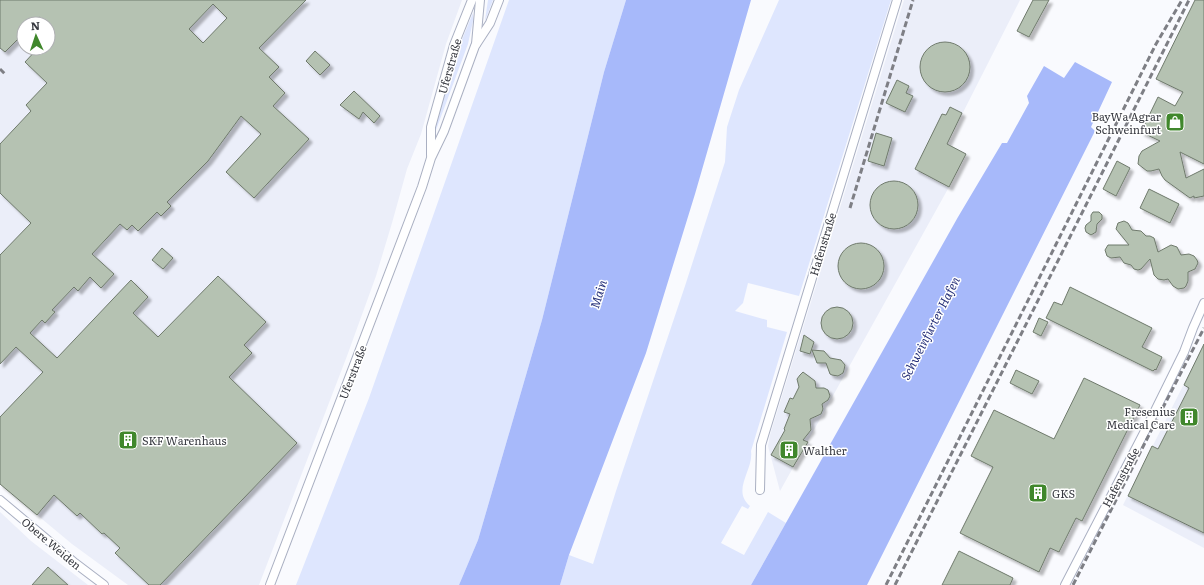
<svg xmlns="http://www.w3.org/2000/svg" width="1204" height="585" font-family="Literata,serif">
  <defs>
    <filter id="shadow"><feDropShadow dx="3.5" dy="3.5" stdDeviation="1" flood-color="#0004"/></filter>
  </defs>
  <rect width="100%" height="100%" fill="#f9fafe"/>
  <!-- built -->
  <g fill="#ebeef9" fill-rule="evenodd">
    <path d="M0 0H462L446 44 421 134 407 169 392 223 376 276 347 356 259 585H128L72 544 0 484ZM24 24H48V48H24Z"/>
    <path d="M904 0H1020L947 144 966 154 949 187 780 491 768 446 770 435Z"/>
    <path d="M1204 344V548L1123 505Z"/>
    <path d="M0 512 31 541 88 585H0Z"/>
  </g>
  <!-- green -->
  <g fill="#dee6fe">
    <path d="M488 0H493L485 21V20Z"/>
    <path d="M509 0H626L604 72 542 320 478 540 459 585H296L369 398Z"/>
    <path d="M779 0H891L799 296 748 283 743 303 735 311 767 320V327L787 332 751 451C754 470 731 490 750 506L748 509 742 506 721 543 744 555 768 512 786 523 751 585H560L569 555 593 564 616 491 685 286 725 162 727 127 739 90Z"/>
    <path d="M473 13V21L468 44 436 130 435 128 437 121 457 52 470 20Z"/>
  </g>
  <!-- water -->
  <g fill="#a7b9fa">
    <path d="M626 0H751L695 194 646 353 569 555 560 585H459L478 540 542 320 604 72Z"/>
    <path d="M1075 62 1112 82 1091 127 1095 131 867 585H751L958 217 1002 143H1007L1029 103 1027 96 1044 66 1064 78Z"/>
  </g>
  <!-- building -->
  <g fill="#b5c2b2" stroke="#6f7a6c" fill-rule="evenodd" filter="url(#shadow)">
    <path d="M0 0H306L259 48 279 67 269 77 285 93 273 106 309 139 254 198 226 172 261 134 241 116 208 161 167 202 171 206 161 216 157 212 138 231 132 225 127 230 120 224 92 254 114 274 101 288 90 277 78 291 74 287 52 310 55 312 45 323 42 320 30 333 57 358 131 280 148 297 133 313 158 337 218 276 266 322 244 345 252 353 229 377 297 443 160 585H149L115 553 120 548 104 533 102 534 80 513 77 516 54 495 37 515 0 484V417L43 372 16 347 0 364V255L31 223 0 193V144L31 111 26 105 47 83 25 62 38 48H48V24L39 17 32 24H24V33L5 52 0 48ZM213 4 227 18 203 43 189 29Z"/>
    <path d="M1033 0H1049L1029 37 1017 31Z"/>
    <path d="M1195 0H1204V164L1180 152 1186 178 1204 169V196L1194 198V196L1190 198 1165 180 1162 176 1159 169 1151 171H1147L1138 164 1139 156 1142 151 1160 141 1141 132 1158 97 1175 106 1183 92 1156 79Z"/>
    <circle cx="945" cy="67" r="25"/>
    <path d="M315 51 330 65 320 75 306 61Z"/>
    <path d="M897 80 909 86 906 93 913 96 905 112 886 103Z"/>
    <path d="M354 91 380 116 374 123 363 112 359 119 340 105Z"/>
    <path d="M950 107 962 113 947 144 966 154 949 187 915 169 942 114 946 115Z"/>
    <path d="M876 133 892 138 884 166 868 161Z"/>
    <path d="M1117 161 1130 168 1116 196 1103 189Z"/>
    <circle cx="894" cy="205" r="24"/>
    <path d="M1149 189 1179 204 1170 223 1140 208Z"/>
    <path d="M1093 212H1099L1102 215V219L1097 224 1096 232 1091 235 1086 232 1085 228 1086 225 1091 221V215Z"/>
    <path d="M1124 221 1128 223 1132 230 1141 231 1146 236H1150L1154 238 1158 252 1171 245 1177 247 1181 255 1189 254 1194 256 1197 260 1198 263 1195 269 1188 272V281L1186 286 1184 288 1178 289 1173 286 1168 279 1164 280 1158 279 1154 275 1150 259 1141 269 1138 270 1134 269 1131 265 1124 263 1120 257 1111 258 1107 256 1105 250 1108 245H1129L1116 229 1118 223Z"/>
    <circle cx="861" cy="266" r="23"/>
    <path d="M162 248 173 258 163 269 152 260Z"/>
    <path d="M1070 287 1152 328 1142 347 1162 357 1156 370 1155 369 1153 371 1046 318 1054 302 1062 305Z"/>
    <circle cx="837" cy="323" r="16"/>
    <path d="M1039 318 1048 322 1041 336 1033 332Z"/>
    <path d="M804 335 814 342 810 354 800 351Z"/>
    <path d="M1204 344V533L1128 496 1152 446 1158 449 1189 388 1184 385Z"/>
    <path d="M812 350 824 351 830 358 841 360 845 365 844 370 843 373 838 376 832 375 830 374 826 363H817Z"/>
    <path d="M1016 370 1039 381 1032 394 1010 383Z"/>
    <path d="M803 372 815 381 816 388H824L828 390 830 396 828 400 822 404 823 409 821 414 810 419 811 430 803 440 808 442 793 467 771 455 785 430 784 429 790 414 784 412 790 398 793 399 799 387 797 379 800 375Z"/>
    <path d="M1084 378 1140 405 1082 521 1076 518 1059 552 1050 548 1039 572 960 533 993 467 971 456 994 410 1054 439Z"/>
    <path d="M959 551 1013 578 1010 585H942Z"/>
    <path d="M48 567 68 585H32Z"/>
  </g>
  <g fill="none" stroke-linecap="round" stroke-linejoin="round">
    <!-- street casing -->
    <g stroke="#aab0c2" stroke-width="10">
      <g id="street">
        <path d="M476 44 480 0"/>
        <path d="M431 155V127L454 45 472 0"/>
        <path d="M760 490 761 445 897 0"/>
        <path d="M0 500 75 563 104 585"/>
        <path d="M270 585 422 187 431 158 444 131 475 46 490 23 499 0"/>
        <path d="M1065 585 1148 425 1184 352 1193 328 1204 303"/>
      </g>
    </g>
    <!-- street -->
    <use href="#street" stroke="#fff" stroke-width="8"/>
    <!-- rail -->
    <g stroke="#7e7f85" stroke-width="3" stroke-dasharray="6 3" stroke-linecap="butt">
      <path d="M0 69 5 74"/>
      <path d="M850 208 913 0"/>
      <path d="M886 585 1156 44 1182 0"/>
      <path d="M895 585 1189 0"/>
      <path d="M1073 585 1153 427 1204 328"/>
    </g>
  </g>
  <!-- icons -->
  <defs>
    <g id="shop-square" transform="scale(1)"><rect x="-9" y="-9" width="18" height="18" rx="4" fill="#40872c" stroke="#fff"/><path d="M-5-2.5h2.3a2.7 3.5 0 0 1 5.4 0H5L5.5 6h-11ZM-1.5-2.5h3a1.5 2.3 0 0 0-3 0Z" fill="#fff"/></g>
    <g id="building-square" transform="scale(1)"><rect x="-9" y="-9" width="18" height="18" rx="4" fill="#40872c" stroke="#fff"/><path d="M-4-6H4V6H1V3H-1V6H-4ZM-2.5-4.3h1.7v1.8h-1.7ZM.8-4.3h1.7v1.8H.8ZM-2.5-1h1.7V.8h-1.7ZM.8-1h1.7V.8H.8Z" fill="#fff"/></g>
  </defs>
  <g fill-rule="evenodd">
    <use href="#shop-square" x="1175" y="122"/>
    <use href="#building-square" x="1189" y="417"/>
    <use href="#building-square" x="128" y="440"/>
    <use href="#building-square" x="789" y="450"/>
    <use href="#building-square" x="1038" y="493"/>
  </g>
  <g text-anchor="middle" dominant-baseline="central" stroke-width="3" stroke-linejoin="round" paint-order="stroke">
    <!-- street labels -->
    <g font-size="11" fill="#373940" stroke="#fff">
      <text transform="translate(449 66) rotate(-74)">Uferstraße</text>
      <text transform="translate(822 244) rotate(-73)">Hafenstraße</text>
      <text transform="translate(352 372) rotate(-69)">Uferstraße</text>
      <text transform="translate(1120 477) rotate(-62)">Hafenstraße</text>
      <text transform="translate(52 543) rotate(40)">Obere Weiden</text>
    </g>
    <!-- poi labels -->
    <g font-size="11" fill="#373940" stroke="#fff" text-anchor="start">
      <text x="1161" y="116" text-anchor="end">BayWa Agrar<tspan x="1161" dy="13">Schweinfurt</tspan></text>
      <text x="1175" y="411" text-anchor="end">Fresenius<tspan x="1175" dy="13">Medical Care</tspan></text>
      <text x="142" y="440">SKF Warenhaus</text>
      <text x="803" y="450">Walther</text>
      <text x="1052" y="493">GKS</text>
    </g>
    <!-- water labels -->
    <g font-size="12" font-style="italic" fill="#263079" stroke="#fff">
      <text transform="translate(598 294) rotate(-73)">Main</text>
      <text transform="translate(930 328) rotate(-63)">Schweinfurter Hafen</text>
    </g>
  </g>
  <!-- north arrow -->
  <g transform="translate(36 36) rotate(357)"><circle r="19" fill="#ffffff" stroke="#afb0b3"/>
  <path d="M0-3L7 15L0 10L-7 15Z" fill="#40872c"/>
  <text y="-6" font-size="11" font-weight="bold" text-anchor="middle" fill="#373940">N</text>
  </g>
</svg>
